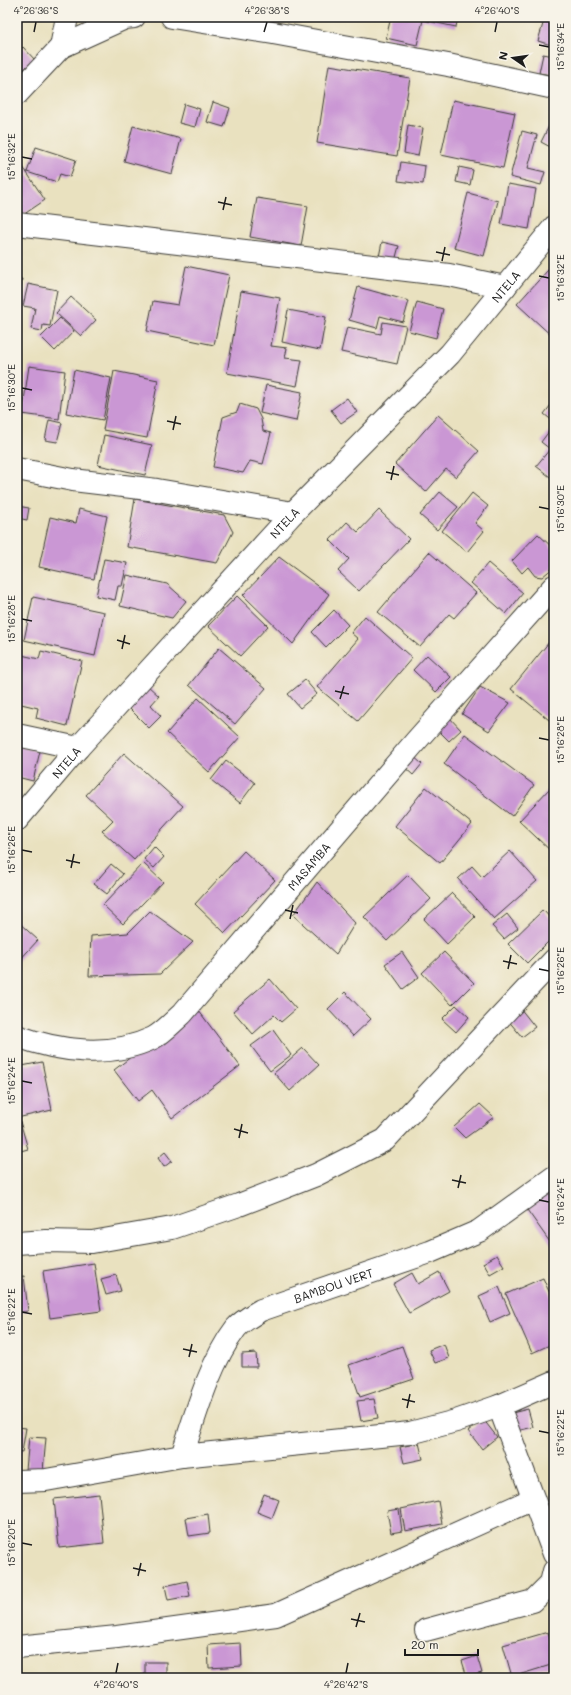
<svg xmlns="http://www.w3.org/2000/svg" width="571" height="1695" font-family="Mali,sans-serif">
  <rect width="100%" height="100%" fill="#f7f3e8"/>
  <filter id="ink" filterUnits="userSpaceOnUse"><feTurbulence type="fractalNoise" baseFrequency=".025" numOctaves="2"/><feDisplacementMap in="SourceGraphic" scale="8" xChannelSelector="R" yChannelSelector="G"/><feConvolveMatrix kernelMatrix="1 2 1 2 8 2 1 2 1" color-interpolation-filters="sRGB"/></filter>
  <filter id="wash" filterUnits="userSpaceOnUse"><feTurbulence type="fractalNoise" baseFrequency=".012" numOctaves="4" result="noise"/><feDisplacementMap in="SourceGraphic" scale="16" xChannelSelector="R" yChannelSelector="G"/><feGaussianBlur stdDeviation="0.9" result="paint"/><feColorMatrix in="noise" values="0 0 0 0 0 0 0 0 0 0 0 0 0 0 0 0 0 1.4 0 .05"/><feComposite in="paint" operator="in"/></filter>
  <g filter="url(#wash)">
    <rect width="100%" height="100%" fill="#e9e1bf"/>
    <g id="blocks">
      <!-- building -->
      <g fill="#ca97d4">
        <path d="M391 17H458L456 27 423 20 417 45 386 38Z"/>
        <path d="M545 17 554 20V46L538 41Z"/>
        <path d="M23 47 35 60 17 75V53Z"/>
        <path d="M543 54 554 56 551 75 539 73Z"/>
        <path d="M329 65 410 78 397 156 317 143Z"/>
        <path d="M453 100 515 113 503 168 441 155Z"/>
        <path d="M213 102 230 108 224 127 207 122Z"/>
        <path d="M184 104 200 109 195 127 179 123Z"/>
        <path d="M554 116V149L541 142Z"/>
        <path d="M408 125 423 128 418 156 404 153Z"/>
        <path d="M133 126 181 139 172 174 124 161Z"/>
        <path d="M522 131 537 135 528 168 545 172 541 185 510 177Z"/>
        <path d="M36 147 76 160 70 177 60 174 57 182 27 172Z"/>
        <path d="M17 158 45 200 17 219Z"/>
        <path d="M401 162 425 166 423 184 398 181Z"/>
        <path d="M459 167 473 170 470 185 456 182Z"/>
        <path d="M508 184 536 189 529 229 501 224Z"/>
        <path d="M468 193 498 201 484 256 454 248Z"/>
        <path d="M257 198 308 206 301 246 250 237Z"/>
        <path d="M382 242 399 246 395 261 379 257Z"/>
        <path d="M186 266 229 275 214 345 147 331 153 301 178 305Z"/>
        <path d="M548 270 554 276V338L517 304Z"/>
        <path d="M17 279H22L18 299H17Z"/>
        <path d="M28 284 57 290 50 326 43 325 42 331 31 329 35 308 23 306Z"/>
        <path d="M358 287 409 301 403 322 380 316 377 328 349 320Z"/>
        <path d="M241 291 280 298 271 346 287 348 285 358 302 360 297 386 227 373Z"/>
        <path d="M71 297 96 320 81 336 56 313Z"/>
        <path d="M417 302 443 309 436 338 409 331Z"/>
        <path d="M288 310 326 317 320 350 282 342Z"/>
        <path d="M60 318 74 331 55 351 41 337Z"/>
        <path d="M383 322 406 326 397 364 341 352 347 327 381 334Z"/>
        <path d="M29 366 65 371 59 419 22 414Z"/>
        <path d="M74 370 111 378 103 420 66 413Z"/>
        <path d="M114 371 158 380 147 438 103 430Z"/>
        <path d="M266 385 302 392 296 421 260 413Z"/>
        <path d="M347 398 357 412 341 423 331 410Z"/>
        <path d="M554 401V422L544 414Z"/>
        <path d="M240 404 256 409 261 419 263 431 271 433 263 464 250 461 243 473 213 467 223 417 237 412Z"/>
        <path d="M438 415 479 451 456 477 446 469 426 492 395 464Z"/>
        <path d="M49 420 62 423 57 442 45 440Z"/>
        <path d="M550 430 554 433V480L536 466 550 449 541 442Z"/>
        <path d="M104 435 152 445 145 475 98 465Z"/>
        <path d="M440 492 458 507 437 530 420 515Z"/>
        <path d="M472 493 488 506 475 523 484 531 467 552 442 531Z"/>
        <path d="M135 499 224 515 233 532 217 563 127 547Z"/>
        <path d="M17 506 29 508 27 520 17 518Z"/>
        <path d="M79 509 107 516 94 579 39 567 50 517 76 523Z"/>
        <path d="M379 510 409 539 359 591 338 571 349 559 330 540 347 522 358 532Z"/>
        <path d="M538 534 554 549V567L542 577 535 576 528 567 522 573 512 561Z"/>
        <path d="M429 552 476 593 454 618 449 614 420 647 378 612Z"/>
        <path d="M279 557 329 594 293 644 243 595Z"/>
        <path d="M104 559 127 563 122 586H118L115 600 96 596Z"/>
        <path d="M488 563 523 593 506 614 471 583Z"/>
        <path d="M127 575 167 584 186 601 172 618 120 606Z"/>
        <path d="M237 596 268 626 240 656 208 626Z"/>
        <path d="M33 597 104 612 95 656 24 640Z"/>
        <path d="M334 610 348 625 326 647 312 632Z"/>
        <path d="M365 616 412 658 358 721 317 687 358 639 351 633Z"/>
        <path d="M554 636V724L511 689Z"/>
        <path d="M219 648 266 688 235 724 189 685Z"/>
        <path d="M41 651 82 661 67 726 36 718 38 708 17 703V654L39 659Z"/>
        <path d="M427 655 451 677 436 692 413 670Z"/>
        <path d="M305 680 317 694 300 708 288 694Z"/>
        <path d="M147 685 159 696 151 705 161 716 149 728 127 706Z"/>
        <path d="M480 687 510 703 489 731 462 714Z"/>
        <path d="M198 698 240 737 209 772 167 733Z"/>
        <path d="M449 717 461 730 449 741 437 729Z"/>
        <path d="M465 734 534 785 512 816 444 764Z"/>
        <path d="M17 745 40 751 33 781 17 777Z"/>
        <path d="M124 753 183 806 134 860 102 831 113 820 86 795Z"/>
        <path d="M411 754 422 764 413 775 402 765Z"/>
        <path d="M226 761 255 783 240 803 211 780Z"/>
        <path d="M426 787 472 824 440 863 395 826Z"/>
        <path d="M550 788 554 793V854L519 821Z"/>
        <path d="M154 847 164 857 154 868 144 859Z"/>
        <path d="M244 851 275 880 225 933 195 904Z"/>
        <path d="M510 851 537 881 494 919 458 879 472 866 482 877Z"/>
        <path d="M143 863 163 882 123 924 103 905Z"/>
        <path d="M111 864 123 874 107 894 94 884Z"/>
        <path d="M408 875 431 899 387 941 364 917Z"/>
        <path d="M317 882 355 923 336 954 293 915Z"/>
        <path d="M452 893 475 917 447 944 424 919Z"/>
        <path d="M543 910 554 922V936L527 963 508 944Z"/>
        <path d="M150 911 193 942 160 974 89 976 91 936 128 933Z"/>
        <path d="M507 914 518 928 504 939 492 926Z"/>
        <path d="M17 921 38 940 17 963Z"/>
        <path d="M402 952 419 977 403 989 385 964Z"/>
        <path d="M444 952 474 983 452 1005 422 973Z"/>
        <path d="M270 979 296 1009 281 1022 274 1015 253 1034 233 1011Z"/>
        <path d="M345 992 371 1019 353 1036 328 1009Z"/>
        <path d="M456 1005 469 1017 456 1032 442 1019Z"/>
        <path d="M196 1007 240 1066 172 1118 152 1090 138 1101 114 1070Z"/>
        <path d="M520 1008 535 1027 522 1037 507 1019Z"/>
        <path d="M273 1030 291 1055 270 1071 251 1046Z"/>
        <path d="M303 1048 319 1065 290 1091 274 1073Z"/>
        <path d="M42 1062 52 1110 17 1118V1067Z"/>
        <path d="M480 1104 494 1117 465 1138 454 1127Z"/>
        <path d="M19 1118 28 1149 17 1152V1119Z"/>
        <path d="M165 1152 172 1161 164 1167 158 1158Z"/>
        <path d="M552 1188 554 1191V1244L552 1245 525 1207Z"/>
        <path d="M497 1255 504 1266 490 1274 483 1263Z"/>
        <path d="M94 1263 101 1311 50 1318 43 1271Z"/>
        <path d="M439 1272 449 1291 409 1313 393 1284 412 1273 418 1284Z"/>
        <path d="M116 1275 121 1291 106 1295 101 1279Z"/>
        <path d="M24 1276 28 1311 17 1313V1277Z"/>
        <path d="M543 1278 554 1303V1343L532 1353 506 1294Z"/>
        <path d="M499 1287 510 1313 490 1322 479 1296Z"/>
        <path d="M444 1344 449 1358 435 1363 429 1350Z"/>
        <path d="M402 1346 414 1379 360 1397 349 1365Z"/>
        <path d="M256 1353 257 1367H242V1354Z"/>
        <path d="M374 1399 378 1418 361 1421 357 1401Z"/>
        <path d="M528 1409 533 1427 517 1431 512 1413Z"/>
        <path d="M483 1419 497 1437 482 1449 468 1431Z"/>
        <path d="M17 1427 26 1428 22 1452 17 1451Z"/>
        <path d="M29 1437 46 1438 43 1471 26 1470Z"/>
        <path d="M419 1443 423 1459 404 1463 400 1447Z"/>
        <path d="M99 1494 104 1543 59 1548 54 1499Z"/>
        <path d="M264 1494 279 1500 272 1518 257 1512Z"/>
        <path d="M438 1501 442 1524 405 1531 401 1509Z"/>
        <path d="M399 1509 402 1531 391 1533 387 1511Z"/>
        <path d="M208 1514 210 1533 189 1536 186 1518Z"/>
        <path d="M187 1581 190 1596 168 1600 165 1586Z"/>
        <path d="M548 1632 554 1653V1664L512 1677 503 1645Z"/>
        <path d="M241 1643 242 1666 209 1668 208 1645Z"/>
        <path d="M477 1656 482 1673 467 1677 462 1661Z"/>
        <rect x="145" y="1662" width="21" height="16"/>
      </g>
    </g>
  </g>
  <g filter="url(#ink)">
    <use href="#blocks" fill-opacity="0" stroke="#3b3a34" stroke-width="1"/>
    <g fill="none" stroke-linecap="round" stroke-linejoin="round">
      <!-- minor casing -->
      <g stroke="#3b3a34" stroke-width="24">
        <g id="minor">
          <path d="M172 17 273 33 448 65 554 88"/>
          <path d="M61 47 125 18 134 17"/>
          <path d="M17 94 61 47 67 17"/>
          <path d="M17 224 449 275 505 287"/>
          <path d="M17 469 73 480 157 490 293 513"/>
          <path d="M17 735 78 748"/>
          <path id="s1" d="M17 820 78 748 293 513 450 354 554 227"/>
          <path id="s2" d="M17 1036C60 1052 111 1058 153 1038 163 1033 173 1022 182 1014L416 741 554 586"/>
          <path d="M17 1243 46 1241 92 1242 172 1228 239 1205 316 1175 385 1140 554 960"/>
          <path d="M499 1406 554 1554"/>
          <path id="s3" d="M182 1456C195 1416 210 1362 236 1328 242 1321 253 1315 261 1310L430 1252 479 1231 554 1177"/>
          <path d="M17 1481 46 1480 182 1456 410 1433 456 1421 499 1406 554 1382"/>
          <path d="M426 1630 533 1601 551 1583 554 1571"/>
          <path d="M17 1647 117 1637 276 1615 533 1499"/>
        </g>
      </g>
      <!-- minor -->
      <use href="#minor" stroke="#fff" stroke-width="22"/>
    </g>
  </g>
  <!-- ticks -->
  <path fill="none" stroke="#1c1c1c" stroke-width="1.5" d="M34 32 36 22M264 32 267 22M495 32 497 22M539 45 549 47M22 157 32 159M218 202 232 205M223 210 226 197M436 252 450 255M442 261 445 247M539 276 549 278M22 388 32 390M167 421 181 424M173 430 176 416M386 472 399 475M391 480 394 466M539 507 549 509M22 619 32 621M117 640 130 644M122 649 125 635M335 691 349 694M340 699 344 686M539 738 549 740M22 850 32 852M66 860 80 863M71 868 74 854M285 910 298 913M290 919 293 905M503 961 517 964M508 969 511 955M539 969 549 971M22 1081 32 1083M234 1129 248 1133M239 1138 242 1124M452 1180 466 1183M458 1188 461 1175M539 1200 549 1202M22 1312 32 1314M183 1349 197 1352M189 1357 192 1344M402 1399 415 1402M407 1408 410 1394M539 1431 549 1433M22 1543 32 1545M133 1568 146 1571M138 1576 141 1563M351 1619 365 1622M356 1627 360 1613M116 1673 118 1663M346 1673 348 1663"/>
  <g text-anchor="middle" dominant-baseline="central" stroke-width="3" stroke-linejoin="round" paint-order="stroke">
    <!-- street labels -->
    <g font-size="12" fill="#1c1c1c" stroke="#f7f3e8">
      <text stroke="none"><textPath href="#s1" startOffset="724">NTELA</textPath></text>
      <text stroke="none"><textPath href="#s1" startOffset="400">NTELA</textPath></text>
      <text stroke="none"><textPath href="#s1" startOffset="76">NTELA</textPath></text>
      <text stroke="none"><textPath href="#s2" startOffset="372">MASAMBA</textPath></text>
      <text stroke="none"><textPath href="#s3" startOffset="247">BAMBOU VERT</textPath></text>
    </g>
  </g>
  <!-- margin -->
  <rect width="571" height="1695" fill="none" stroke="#f7f3e8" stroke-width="44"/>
  <!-- north arrow -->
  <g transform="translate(513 58) rotate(283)" stroke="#f7f3e8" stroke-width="3" paint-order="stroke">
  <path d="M0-3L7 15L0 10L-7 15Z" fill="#1c1c1c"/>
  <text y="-6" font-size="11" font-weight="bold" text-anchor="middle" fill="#1c1c1c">N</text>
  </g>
  <!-- scale -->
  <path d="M405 1649v6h73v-6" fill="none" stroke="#1c1c1c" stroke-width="2"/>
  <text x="411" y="1649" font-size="12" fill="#1c1c1c" stroke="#f7f3e8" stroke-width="3" paint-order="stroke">20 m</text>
  <rect x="22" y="22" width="527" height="1651" fill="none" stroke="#1c1c1c" stroke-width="1.5"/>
  <g font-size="10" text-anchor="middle" fill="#1c1c1c">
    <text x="36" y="14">4°26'36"S</text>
    <text x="267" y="14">4°26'38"S</text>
    <text x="497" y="14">4°26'40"S</text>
    <text transform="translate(560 47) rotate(-90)" y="4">15°16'34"E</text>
    <text transform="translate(11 157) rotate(-90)" y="4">15°16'32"E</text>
    <text transform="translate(560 278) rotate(-90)" y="4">15°16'32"E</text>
    <text transform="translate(11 388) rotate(-90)" y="4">15°16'30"E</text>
    <text transform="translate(560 509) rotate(-90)" y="4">15°16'30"E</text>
    <text transform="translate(11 619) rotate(-90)" y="4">15°16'28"E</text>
    <text transform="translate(560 740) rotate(-90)" y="4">15°16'28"E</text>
    <text transform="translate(11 850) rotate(-90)" y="4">15°16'26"E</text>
    <text transform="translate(560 971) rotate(-90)" y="4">15°16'26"E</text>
    <text transform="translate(11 1081) rotate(-90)" y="4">15°16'24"E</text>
    <text transform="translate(560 1202) rotate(-90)" y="4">15°16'24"E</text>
    <text transform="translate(11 1312) rotate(-90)" y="4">15°16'22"E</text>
    <text transform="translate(560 1433) rotate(-90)" y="4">15°16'22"E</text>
    <text transform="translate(11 1543) rotate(-90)" y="4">15°16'20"E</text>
    <text x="116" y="1688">4°26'40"S</text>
    <text x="346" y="1688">4°26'42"S</text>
  </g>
</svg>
